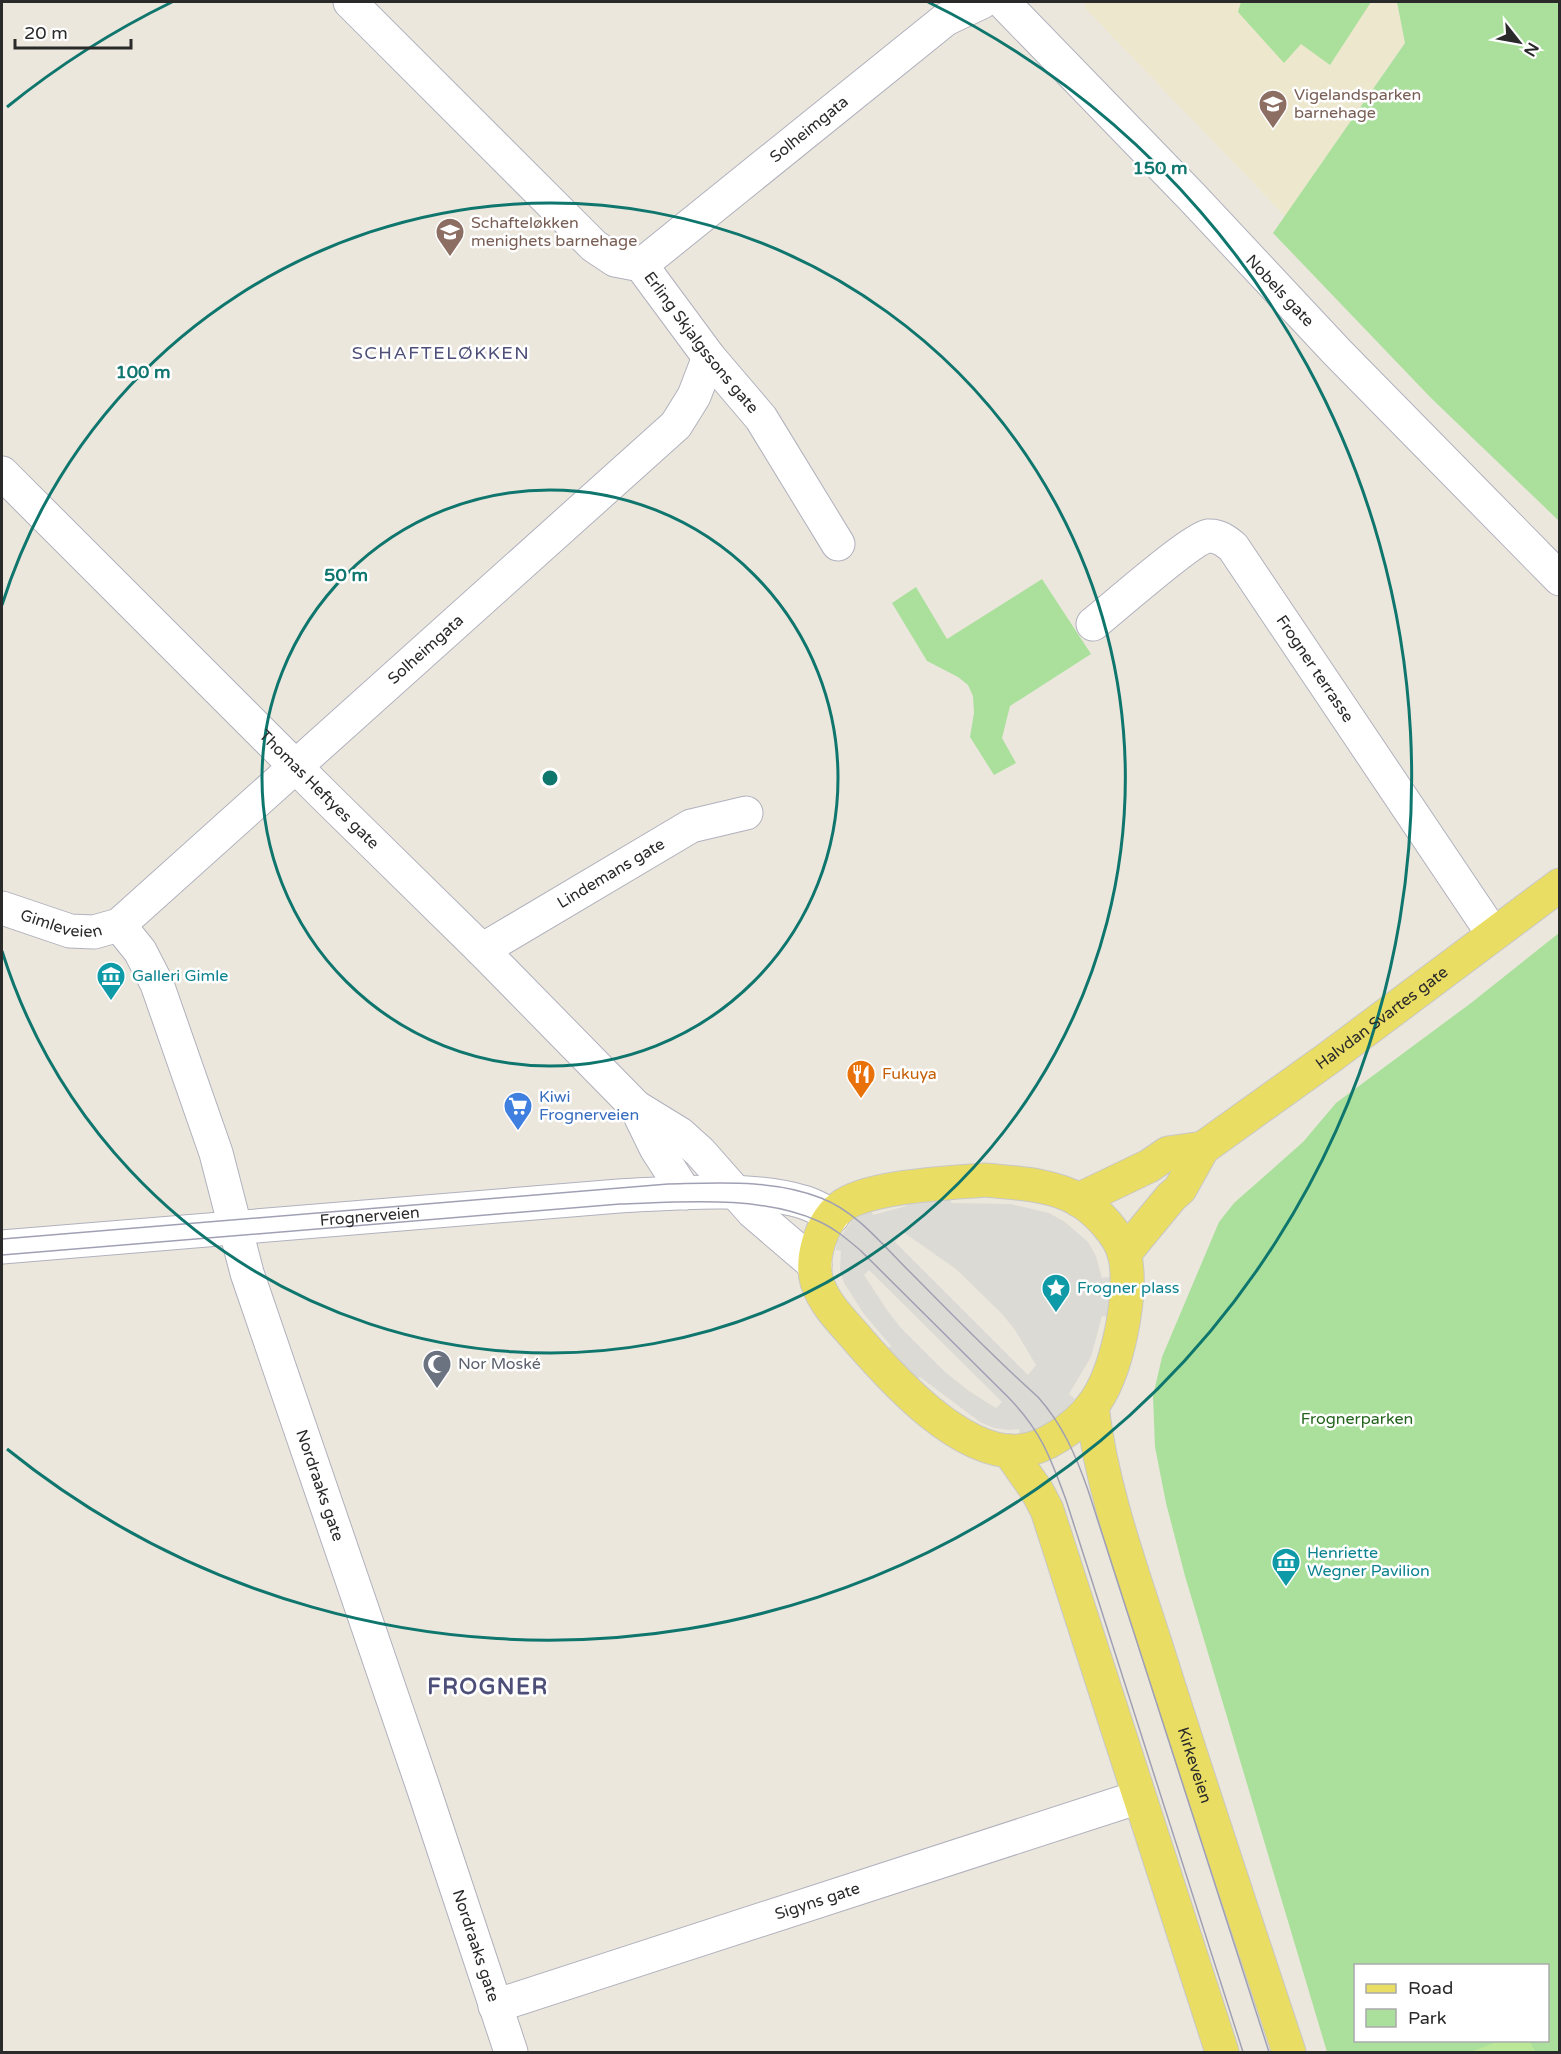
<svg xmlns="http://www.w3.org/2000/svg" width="1561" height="2054" font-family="'Varela Round',sans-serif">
  <rect width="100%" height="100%" fill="#ece7dd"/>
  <!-- education -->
  <path fill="#ede7cd" d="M1085 2H1397L1405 42 1285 216 1085 8Z"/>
  <!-- green -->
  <g fill="#aae09c" fill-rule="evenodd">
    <path d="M1241 2H1371L1330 65 1301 44 1284 63 1238 12Z"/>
    <path d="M1397 2H1559V521L1431 398 1273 233 1405 43Z"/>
    <path d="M1042 579 1091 654 1010 706 1002 738 1016 763 994 775 970 737 974 713 973 696 968 685 958 677 927 661 892 603 916 587 947 639Z"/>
    <path d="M1559 933V2052H1327L1185 1576 1166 1503 1155 1447 1153 1396 1162 1357 1219 1222 1234 1203 1303 1142 1336 1103 1471 1003ZM1356 1966H1548V2040H1356Z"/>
  </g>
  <!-- pitch -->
  <path fill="#bbe798" d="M1499 2041H1529L1536 2052H1470Z"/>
  <!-- plaza -->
  <path fill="#dcdad4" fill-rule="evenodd" d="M950 1194 951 1203 1011 1204 1049 1213 1065 1222 1088 1242 1096 1256 1102 1278 1110 1277V1317L1102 1316 1091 1357 1069 1394 1075 1399 1056 1419 1047 1426 1030 1433 1020 1435 1019 1429 1010 1430 994 1428 980 1422 920 1377 916 1381 886 1350 891 1346 864 1314 844 1283 840 1270 841 1251 836 1250 838 1240 852 1221 871 1210 873 1215 906 1206 905 1200ZM903 1232 956 1269 1002 1314 1015 1330 1036 1365 1028 1375 895 1242ZM869 1270 1002 1402 996 1408 969 1391 944 1371 901 1328 887 1310 864 1275Z"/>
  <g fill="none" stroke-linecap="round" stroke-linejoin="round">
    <!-- street casing -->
    <g stroke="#b0b1bd" stroke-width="35">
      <g id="street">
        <path id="s1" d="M350 2 594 246 615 260 641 265 709 357 761 418 838 544"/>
        <path id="s2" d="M1003 2 1192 197 1337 352 1560 579"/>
        <path id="s3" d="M641 265 946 19 982 2"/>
        <path id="s4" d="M1093 624C1112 609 1191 539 1208 536 1218 535 1226 541 1233 547L1493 934"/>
        <path id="s5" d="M2 908 70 931 94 932 119 925 676 425 694 396 709 357"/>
        <path id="s6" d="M119 925 140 951 157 984 216 1153 247 1273 424 1790 511 2052"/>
        <path id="s7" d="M482 950 691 826 746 813"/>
        <path id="s8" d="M495 2006 1139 1797"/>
      </g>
    </g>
    <!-- secondary casing -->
    <g stroke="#b0b1bd" stroke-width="35">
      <g id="secondary">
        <path id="s9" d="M2 473 325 796 482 950 636 1107 680 1134 700 1152 753 1212 815 1265"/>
        <path d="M636 1107 656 1148 685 1193"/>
        <path id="s10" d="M2 1247 619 1196C675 1193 750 1186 803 1202 814 1205 823 1211 833 1216"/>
      </g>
    </g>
    <!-- primary casing -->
    <g stroke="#c8c8c8" stroke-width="35">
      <g id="primary">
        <path d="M985 1180C1015 1183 1052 1184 1079 1200 1097 1211 1120 1235 1125 1256 1133 1295 1117 1375 1092 1406 1076 1427 1045 1449 1019 1451 961 1455 895 1382 860 1342 845 1324 825 1306 817 1282 810 1259 821 1222 841 1207 867 1186 950 1183 985 1180Z"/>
        <path d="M1078 1200 1149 1166 1168 1153 1203 1148"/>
        <path id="s11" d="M1124 1254 1171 1197 1180 1189 1203 1148 1330 1057 1560 885"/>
        <path id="s12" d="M1092 1406C1102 1492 1133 1573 1159 1655 1201 1788 1245 1920 1289 2052"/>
        <path d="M1009 1451 1037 1491 1047 1510 1222 2052"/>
      </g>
    </g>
    <!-- street -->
    <use href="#street" stroke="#fff" stroke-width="33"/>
    <!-- secondary -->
    <use href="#secondary" stroke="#fff" stroke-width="33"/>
    <!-- primary -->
    <use href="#primary" stroke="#eadd64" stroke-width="33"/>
    <!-- tram -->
    <g stroke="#a0a0b4" stroke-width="1.5">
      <path d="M2 1239 668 1184C718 1183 774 1179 821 1198 855 1211 880 1242 905 1267 949 1311 992 1356 1038 1397 1063 1425 1076 1456 1088 1490L1269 2052"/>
      <path d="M2 1255 620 1204C682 1202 760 1195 818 1221 834 1228 847 1239 860 1250L1007 1396C1040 1429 1050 1456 1066 1500L1243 2052"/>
    </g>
  </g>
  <!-- distance rings -->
  <g fill="none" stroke="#0f766e" stroke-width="3">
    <circle cx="550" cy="778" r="288"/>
    <path d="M2 605A575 575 0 1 1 2 951"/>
    <path d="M7 107A863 863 0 0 1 172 2M928 2A863 863 0 1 1 7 1449"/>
  </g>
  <!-- icons -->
  <defs>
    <g id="school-pin" transform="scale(1.5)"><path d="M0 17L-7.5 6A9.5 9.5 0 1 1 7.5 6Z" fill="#8d6e63" stroke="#fff"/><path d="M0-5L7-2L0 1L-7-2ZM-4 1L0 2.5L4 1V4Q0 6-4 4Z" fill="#fff"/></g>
    <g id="museum-pin" transform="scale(1.5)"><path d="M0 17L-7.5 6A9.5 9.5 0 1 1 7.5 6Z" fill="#0f9aa8" stroke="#fff"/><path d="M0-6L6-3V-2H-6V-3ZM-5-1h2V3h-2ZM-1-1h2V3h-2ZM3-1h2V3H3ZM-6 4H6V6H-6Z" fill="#fff"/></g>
    <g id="restaurant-pin" transform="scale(1.5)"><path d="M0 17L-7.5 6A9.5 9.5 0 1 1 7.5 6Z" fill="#e8710a" stroke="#fff"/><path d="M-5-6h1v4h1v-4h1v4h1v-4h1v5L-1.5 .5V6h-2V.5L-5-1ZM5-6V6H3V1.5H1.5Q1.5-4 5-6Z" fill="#fff"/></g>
    <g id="supermarket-pin" transform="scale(1.5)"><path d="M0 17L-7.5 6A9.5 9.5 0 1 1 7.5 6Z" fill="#3f7fe0" stroke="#fff"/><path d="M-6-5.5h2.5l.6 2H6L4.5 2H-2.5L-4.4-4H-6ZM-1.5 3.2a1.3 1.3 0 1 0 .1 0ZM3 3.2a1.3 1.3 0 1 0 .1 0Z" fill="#fff"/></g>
    <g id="sight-pin" transform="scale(1.5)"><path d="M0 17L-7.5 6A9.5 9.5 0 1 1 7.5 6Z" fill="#0f9aa8" stroke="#fff"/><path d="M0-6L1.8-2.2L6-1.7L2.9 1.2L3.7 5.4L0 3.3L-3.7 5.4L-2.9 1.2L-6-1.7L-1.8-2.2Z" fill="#fff"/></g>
    <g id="mosque-pin" transform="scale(1.5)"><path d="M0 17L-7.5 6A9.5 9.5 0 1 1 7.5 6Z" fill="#6b7280" stroke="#fff"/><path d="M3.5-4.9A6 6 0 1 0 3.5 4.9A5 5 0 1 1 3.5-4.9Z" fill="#fff"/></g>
  </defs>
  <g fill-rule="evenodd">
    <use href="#school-pin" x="1273" y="104"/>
    <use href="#school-pin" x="450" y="232"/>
    <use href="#museum-pin" x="111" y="976"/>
    <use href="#restaurant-pin" x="861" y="1074"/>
    <use href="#supermarket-pin" x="518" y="1106"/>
    <use href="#sight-pin" x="1056" y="1288"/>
    <use href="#mosque-pin" x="437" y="1364"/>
    <use href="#museum-pin" x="1286" y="1562"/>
  </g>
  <g text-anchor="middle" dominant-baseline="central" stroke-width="5" stroke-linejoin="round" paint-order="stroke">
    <!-- education labels -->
    <g font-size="16" fill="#785e54" stroke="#fff" text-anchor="start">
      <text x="1294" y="95">Vigelandsparken<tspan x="1294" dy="18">barnehage</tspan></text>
      <text x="471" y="223">Schafteløkken<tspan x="471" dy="18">menighets barnehage</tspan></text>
    </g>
    <!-- street labels -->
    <g font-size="16" fill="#2a2a2a" stroke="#fff">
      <text stroke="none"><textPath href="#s3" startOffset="216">Solheimgata</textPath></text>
      <text stroke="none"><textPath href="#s2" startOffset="400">Nobels gate</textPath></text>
      <text stroke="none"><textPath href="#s1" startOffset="495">Erling Skjalgssons gate</textPath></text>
      <text stroke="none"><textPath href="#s5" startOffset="534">Solheimgata</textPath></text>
      <text stroke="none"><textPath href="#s4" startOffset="320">Frogner terrasse</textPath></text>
      <text stroke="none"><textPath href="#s9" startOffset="448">Thomas Heftyes gate</textPath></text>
      <text stroke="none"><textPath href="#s7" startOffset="150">Lindemans gate</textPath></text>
      <text stroke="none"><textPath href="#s5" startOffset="62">Gimleveien</textPath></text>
      <text stroke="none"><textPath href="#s11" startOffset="354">Halvdan Svartes gate</textPath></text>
      <text stroke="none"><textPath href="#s10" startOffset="369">Frognerveien</textPath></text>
      <text stroke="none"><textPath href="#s6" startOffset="598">Nordraaks gate</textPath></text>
      <text stroke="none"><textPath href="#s12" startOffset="374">Kirkeveien</textPath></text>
      <text stroke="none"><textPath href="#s8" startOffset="339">Sigyns gate</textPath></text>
      <text stroke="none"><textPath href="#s6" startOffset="1084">Nordraaks gate</textPath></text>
    </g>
    <!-- culture labels -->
    <g font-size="16" fill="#0d838f" stroke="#fff" text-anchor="start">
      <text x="132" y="976">Galleri Gimle</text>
      <text x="1077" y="1288">Frogner plass</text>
      <text x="1307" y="1553">Henriette<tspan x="1307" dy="18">Wegner Pavilion</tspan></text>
    </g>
    <!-- food labels -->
    <g font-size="16" fill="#c56008" stroke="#fff" text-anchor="start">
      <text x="882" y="1074">Fukuya</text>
    </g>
    <!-- shop labels -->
    <g font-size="16" fill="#366cbe" stroke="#fff" text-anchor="start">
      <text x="539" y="1097">Kiwi<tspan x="539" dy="18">Frognerveien</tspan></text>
    </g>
    <!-- worship labels -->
    <g font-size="16" fill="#5b616d" stroke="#fff" text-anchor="start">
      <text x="458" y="1364">Nor Moské</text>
    </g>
    <!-- park labels -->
    <g font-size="16" fill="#23641d" stroke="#fff">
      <text x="1357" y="1419">Frognerparken</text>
    </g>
    <!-- neighbourhood labels -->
    <g font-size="18" letter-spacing="1.5" fill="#4d4f79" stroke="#fff">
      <text x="441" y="353">SCHAFTELØKKEN</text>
    </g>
    <!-- district labels -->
    <g font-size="22" font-weight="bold" letter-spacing="1.5" fill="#4d4f79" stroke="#fff">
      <text x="488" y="1687">FROGNER</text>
    </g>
  </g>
  <circle cx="550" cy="778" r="9" fill="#0f766e" stroke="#fff" stroke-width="3"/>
  <g font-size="18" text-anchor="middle" font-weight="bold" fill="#0f766e" stroke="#fff" stroke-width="5" stroke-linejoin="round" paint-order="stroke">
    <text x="1160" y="174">150 m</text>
    <text x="143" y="378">100 m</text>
    <text x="346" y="581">50 m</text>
  </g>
  <!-- border -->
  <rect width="1561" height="2054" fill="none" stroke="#2a2a2a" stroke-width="6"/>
  <!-- legend -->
  <rect x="1354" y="1964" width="195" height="78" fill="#ffffff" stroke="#aaaaaa" stroke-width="1.5"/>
  <rect x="1366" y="1984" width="30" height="9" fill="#eadd64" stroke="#aaaaaa" stroke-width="1.5"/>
  <text x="1408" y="1994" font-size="18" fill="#2a2a2a">Road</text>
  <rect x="1366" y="2009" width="30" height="18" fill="#aae09c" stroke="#aaaaaa" stroke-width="1.5"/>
  <text x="1408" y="2024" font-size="18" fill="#2a2a2a">Park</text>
  <!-- north arrow -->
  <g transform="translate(1519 42) rotate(121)" stroke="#ffffff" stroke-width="4.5" paint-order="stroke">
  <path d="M0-4.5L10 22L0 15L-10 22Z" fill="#2a2a2a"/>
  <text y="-9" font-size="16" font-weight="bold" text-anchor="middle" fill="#2a2a2a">N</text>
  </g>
  <!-- scale -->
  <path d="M15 39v9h116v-9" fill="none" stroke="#2a2a2a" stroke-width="3"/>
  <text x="24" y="39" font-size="18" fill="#2a2a2a" stroke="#ffffff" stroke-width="4.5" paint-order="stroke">20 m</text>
</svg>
